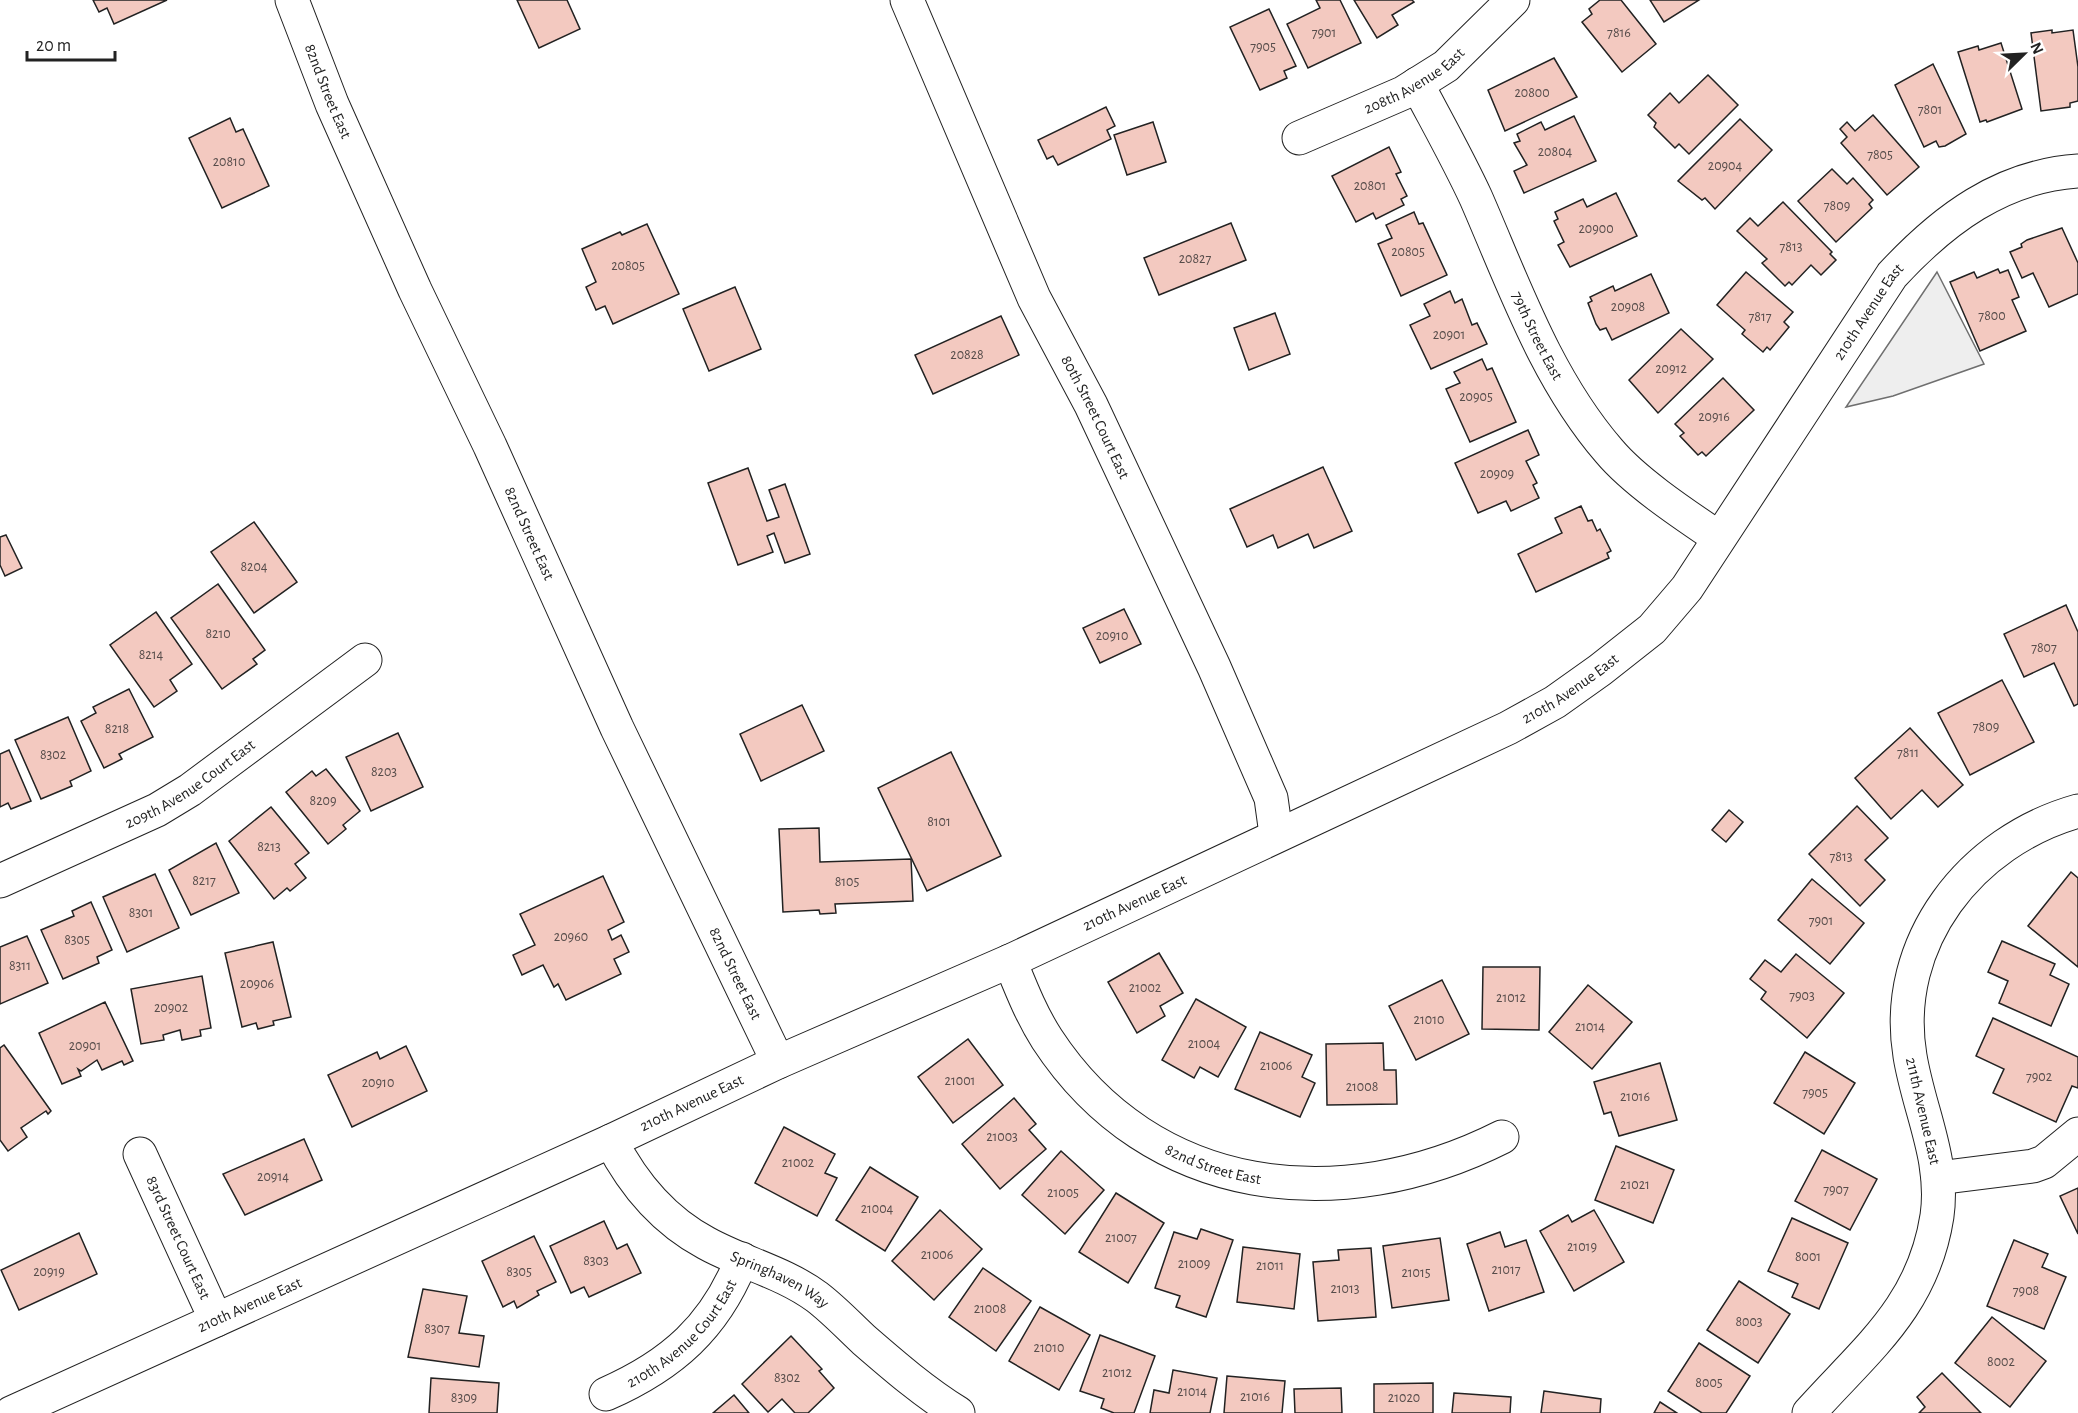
<svg xmlns="http://www.w3.org/2000/svg" width="2078" height="1413" font-family="'Alegreya Sans',sans-serif">
  <rect width="100%" height="100%" fill="#fff"/>
  <!-- green -->
  <path fill="#eee" stroke="#6f6f6f" stroke-width="1.5" d="M1937 272 1984 364 1893 396 1846 407Z"/>
  <!-- building -->
  <g fill="#f3c9c0" stroke="#222" stroke-width="1.5">
    <path d="M93 0H167L114 24 107 8 99 12Z"/>
    <path d="M517 0H567L580 29 539 48Z"/>
    <path d="M1316 0H1340L1361 43 1308 68 1287 24 1320 8Z"/>
    <path d="M1354 0H1412L1414 2 1392 15 1398 25 1377 38Z"/>
    <path d="M1600 0H1621L1656 44 1622 72 1582 22 1592 14 1589 9Z"/>
    <path d="M1650 0H1699L1664 22Z"/>
    <path d="M1269 9 1296 66 1284 71 1287 78 1260 90 1230 27Z"/>
    <path d="M2052 30V33L2073 30 2078 67V101L2070 103V107L2041 111 2031 33Z"/>
    <path d="M2001 43 2022 109 1987 122 1986 120 1980 122 1958 52 1978 46 1979 50Z"/>
    <path d="M1554 58 1577 97 1505 131 1488 90Z"/>
    <path d="M1933 64 1966 134 1945 146 1939 147 1936 141 1924 147 1895 85Z"/>
    <path d="M1708 75 1738 105 1689 154 1679 144 1675 148 1654 127 1656 123 1648 115 1670 93 1679 103Z"/>
    <path d="M1106 107 1115 126 1107 130 1111 139 1058 165 1053 156 1047 159 1038 140Z"/>
    <path d="M1873 115 1919 167 1887 195 1841 143 1847 137 1840 129 1847 122 1855 131Z"/>
    <path d="M1574 116 1596 161 1524 193 1514 171 1527 165 1514 143 1520 141 1517 134 1541 122 1545 130Z"/>
    <path d="M230 118 236 132 243 129 269 186 222 208 189 138Z"/>
    <path d="M1740 119 1772 150 1715 209 1705 198 1702 200 1678 181Z"/>
    <path d="M1153 122 1166 162 1127 175 1114 135Z"/>
    <path d="M1389 147 1401 172 1396 174 1407 196 1401 199 1404 205 1376 219 1373 213 1356 222 1332 176Z"/>
    <path d="M1832 169 1847 184 1853 178 1873 200 1869 204 1872 208 1836 242 1798 201Z"/>
    <path d="M1616 193 1637 236 1570 267 1558 245 1564 242 1554 221 1558 219 1555 212 1583 199 1587 207Z"/>
    <path d="M1783 202 1832 252 1830 254 1836 260 1821 275 1811 265 1792 285 1789 282 1785 286 1762 263 1767 259 1737 231 1750 218 1758 226Z"/>
    <path d="M1414 212 1419 224 1423 223 1447 275 1401 296 1378 244 1392 238 1386 225Z"/>
    <path d="M1231 223 1246 260 1159 295 1144 258Z"/>
    <path d="M647 224 679 294 613 324 605 306 596 310 586 287 596 282 582 249 620 232 622 235Z"/>
    <path d="M2062 228 2078 263V294L2049 307 2033 273 2022 278 2010 252 2022 247 2021 244 2027 240Z"/>
    <path d="M1998 269 2000 273 2008 270 2019 297 2012 300 2026 331 1980 351 1950 282 1974 272 1977 278Z"/>
    <path d="M1746 272 1793 312 1784 322 1789 327 1770 350 1767 347 1763 352 1742 334 1745 330 1717 305Z"/>
    <path d="M1651 274 1669 313 1612 340 1606 328 1600 330 1596 324 1588 303 1592 301 1590 297 1613 286 1615 291Z"/>
    <path d="M735 287 761 349 709 371 683 309Z"/>
    <path d="M1450 291 1455 303 1462 299 1472 325 1477 323 1487 344 1431 369 1410 325 1430 316 1424 304Z"/>
    <path d="M1275 313 1290 354 1249 370 1234 328Z"/>
    <path d="M1001 316 1019 355 933 394 915 355Z"/>
    <path d="M1681 329 1713 359 1658 413 1629 380Z"/>
    <path d="M1482 359 1487 370 1492 368 1516 422 1470 442 1446 389 1460 383 1454 372Z"/>
    <path d="M1723 378 1754 410 1706 456 1702 452 1698 455 1680 436 1684 433 1675 424Z"/>
    <path d="M1528 430 1539 455 1526 461 1537 483 1533 485 1539 498 1511 511 1506 501 1478 513 1455 463Z"/>
    <path d="M1323 467 1352 531 1314 548 1308 534 1278 548 1273 535 1247 547 1230 509Z"/>
    <path d="M748 468 767 521 779 517 769 490 785 484 810 554 785 563 774 533 767 536 773 552 738 565 708 483Z"/>
    <path d="M1581 506 1588 521 1592 520 1597 531 1600 529 1611 551 1607 553 1609 558 1536 592 1518 554 1562 533 1555 518Z"/>
    <path d="M254 522 297 582 254 613 211 552Z"/>
    <path d="M6 535 22 568 5 576 0 565V537Z"/>
    <path d="M218 584 265 650 253 659 257 664 222 689 171 618Z"/>
    <path d="M2066 605 2078 632V704L2074 706 2054 663 2024 677 2004 634Z"/>
    <path d="M1124 609 1141 644 1100 663 1083 628Z"/>
    <path d="M156 612 192 664 170 680 177 691 154 707 110 645Z"/>
    <path d="M2002 680 2034 742 1970 775 1938 713Z"/>
    <path d="M129 689 153 737 119 754 122 759 104 768 81 721 96 713 93 707Z"/>
    <path d="M802 705 824 751 761 781 740 734Z"/>
    <path d="M68 717 91 771 70 781 72 786 41 799 15 740Z"/>
    <path d="M1910 728 1963 785 1938 807 1922 790 1891 819 1855 778Z"/>
    <path d="M398 733 423 787 371 811 346 757Z"/>
    <path d="M9 750 31 801 11 809 8 803 0 807V754Z"/>
    <path d="M951 752 1001 856 927 891 878 788Z"/>
    <path d="M326 769 360 811 343 825 346 829 328 844 286 792 312 771 316 776Z"/>
    <path d="M1857 806 1888 838 1865 860 1885 880 1860 906 1809 854Z"/>
    <path d="M271 807 309 853 295 864 306 878 290 891 287 888 274 899 229 841Z"/>
    <path d="M1729 810 1743 822 1726 842 1712 830Z"/>
    <path d="M819 828 820 862 911 859 913 901 835 904 836 913 820 914 819 910 783 912 779 829Z"/>
    <path d="M216 843 239 893 191 915 169 870Z"/>
    <path d="M2071 872 2078 878V967L2028 926Z"/>
    <path d="M155 874 179 928 127 952 103 897Z"/>
    <path d="M603 876 624 922 608 930 612 940 621 935 629 952 614 959 621 974 566 1000 558 984 554 987 543 965 522 975 513 955 535 945 520 914Z"/>
    <path d="M1812 879 1864 923 1830 964 1778 920Z"/>
    <path d="M91 902 112 950 97 957 99 963 63 979 41 930 74 916 72 911Z"/>
    <path d="M27 936 48 983 0 1004V947Z"/>
    <path d="M2002 941 2055 964 2050 975 2069 984 2051 1026 1999 1003 2008 981 1988 972Z"/>
    <path d="M273 942 291 1017 273 1021 274 1025 258 1029 256 1023 242 1027 225 953Z"/>
    <path d="M1159 953 1183 993 1160 1006 1165 1016 1137 1033 1108 982Z"/>
    <path d="M1796 954 1844 993 1807 1038 1761 999 1766 992 1750 979 1765 960 1781 972Z"/>
    <path d="M1483 967H1540L1539 1030 1482 1029Z"/>
    <path d="M202 976 211 1028 200 1030 201 1036 182 1040 180 1030 163 1035 164 1040 141 1044 131 989Z"/>
    <path d="M1442 980 1469 1034 1416 1060 1389 1006Z"/>
    <path d="M1588 985 1632 1022 1592 1069 1549 1032Z"/>
    <path d="M1196 999 1246 1027 1218 1077 1200 1067 1194 1078 1162 1060Z"/>
    <path d="M105 1002 133 1061 124 1065 122 1061 102 1070 97 1060 81 1071 78 1069 81 1076 62 1084 39 1033Z"/>
    <path d="M1993 1018 2078 1057V1088L2072 1086 2056 1122 1993 1093 2004 1069 1976 1056Z"/>
    <path d="M1260 1032 1312 1055 1302 1077 1315 1083 1300 1117 1235 1089Z"/>
    <path d="M968 1039 1003 1085 953 1123 918 1077Z"/>
    <path d="M1383 1043 1384 1070H1396L1397 1104 1327 1105 1326 1044Z"/>
    <path d="M4 1045 51 1111 48 1114 46 1111 21 1128 27 1137 8 1151 0 1140V1048Z"/>
    <path d="M406 1046 427 1091 352 1127 328 1075 377 1052 380 1059Z"/>
    <path d="M1805 1052 1855 1083 1824 1134 1774 1103Z"/>
    <path d="M1660 1063 1677 1120 1619 1136 1611 1112 1604 1114 1594 1082Z"/>
    <path d="M1014 1098 1036 1124 1029 1130 1046 1149 1000 1189 962 1144Z"/>
    <path d="M784 1127 835 1154 825 1173 837 1178 817 1216 755 1183Z"/>
    <path d="M304 1139 322 1180 245 1215 223 1174Z"/>
    <path d="M1616 1146 1674 1170 1653 1223 1595 1200Z"/>
    <path d="M1822 1150 1877 1179 1850 1230 1795 1201Z"/>
    <path d="M1061 1151 1104 1190 1065 1234 1022 1195Z"/>
    <path d="M870 1167 918 1197 885 1251 836 1220Z"/>
    <path d="M2078 1188V1234L2060 1196Z"/>
    <path d="M1116 1193 1164 1223 1128 1283 1079 1252Z"/>
    <path d="M940 1210 982 1249 934 1300 892 1261Z"/>
    <path d="M1594 1210 1624 1262 1574 1291 1540 1231 1568 1215 1572 1222Z"/>
    <path d="M1792 1218 1848 1243 1819 1309 1792 1297 1798 1284 1768 1271Z"/>
    <path d="M604 1221 617 1249 627 1244 641 1273 589 1297 584 1287 571 1293 550 1246Z"/>
    <path d="M1201 1229 1233 1240 1206 1317 1176 1307 1180 1296 1155 1288 1174 1232 1197 1239Z"/>
    <path d="M1500 1232 1505 1247 1526 1240 1544 1292 1489 1311 1467 1244Z"/>
    <path d="M79 1233 97 1274 19 1310 1 1270Z"/>
    <path d="M534 1236 556 1282 537 1291 539 1295 517 1308 514 1301 503 1307 482 1261Z"/>
    <path d="M1440 1238 1449 1300 1392 1308 1383 1246Z"/>
    <path d="M2014 1240 2048 1254 2042 1267 2066 1277 2044 1329 1987 1306Z"/>
    <path d="M1243 1247 1300 1254 1294 1309 1237 1302Z"/>
    <path d="M1371 1248 1376 1317 1318 1321 1313 1262 1339 1260 1338 1250Z"/>
    <path d="M983 1268 1031 1301 996 1351 949 1317Z"/>
    <path d="M1739 1281 1790 1314 1758 1363 1707 1330Z"/>
    <path d="M423 1289 467 1296 459 1333 484 1336 479 1367 408 1357Z"/>
    <path d="M1040 1307 1090 1335 1059 1390 1009 1361Z"/>
    <path d="M1992 1317 2046 1361 2010 1407 1955 1363Z"/>
    <path d="M1100 1335 1155 1356 1134 1413H1114L1101 1408 1104 1399 1080 1391Z"/>
    <path d="M791 1336 822 1369 819 1371 834 1388 808 1413H795L782 1399 768 1412 742 1384Z"/>
    <path d="M1699 1343 1750 1376 1726 1413H1702L1668 1391Z"/>
    <path d="M1173 1370 1217 1378 1210 1413H1150L1154 1390 1169 1393Z"/>
    <path d="M1942 1373 1981 1413H1919L1925 1407 1917 1397Z"/>
    <path d="M1227 1376 1285 1381 1282 1413H1224Z"/>
    <path d="M431 1378 499 1383 497 1413H429Z"/>
    <path d="M1433 1383V1413H1374V1384Z"/>
    <path d="M1341 1388 1342 1413H1295L1294 1389Z"/>
    <path d="M1544 1391 1601 1399 1600 1413H1541Z"/>
    <path d="M1454 1393 1511 1397 1510 1413H1452Z"/>
    <path d="M734 1395 749 1413H713Z"/>
    <path d="M1660 1402 1677 1413H1654Z"/>
  </g>
  <g fill="none" stroke-linecap="round" stroke-linejoin="round">
    <!-- minor casing -->
    <g stroke="#222" stroke-width="35">
      <g id="minor">
        <path id="s1" d="M292 0 332 104 415 290 490 446 617 728 778 1062"/>
        <path id="s2" d="M907 0 1034 298 1091 405 1214 667 1271 798 1276 834"/>
        <path id="s3" d="M1417 84C1437 122 1458 159 1476 198 1514 285 1546 378 1609 451 1635 482 1685 515 1719 538"/>
        <path id="s4" d="M1299 138 1403 93 1446 66 1513 0"/>
        <path id="s5" d="M0 881 157 810 190 790 365 660"/>
        <path id="s6" d="M1010 961C1021 988 1031 1014 1047 1039 1151 1198 1341 1218 1502 1137"/>
        <path id="s7" d="M611 1141C633 1184 663 1220 706 1243 742 1263 783 1272 817 1297 834 1310 849 1326 864 1340 894 1366 924 1392 958 1413"/>
        <path id="s8" d="M140 1154 216 1320"/>
        <path d="M1938 1178 2033 1166 2044 1162 2078 1134"/>
        <path id="s9" d="M606 1394C672 1365 715 1327 742 1259"/>
        <path id="s10" d="M11 1413 611 1141 778 1062 1010 961 1508 728 1555 702 1600 670 1652 629 1687 588 1892 275C1943 220 2001 176 2078 171"/>
        <path d="M1809 1413C1866 1349 1923 1307 1937 1216 1945 1159 1919 1111 1910 1056 1891 942 1971 841 2078 811"/>
      </g>
    </g>
    <!-- minor -->
    <use href="#minor" stroke="#fff" stroke-width="33"/>
  </g>
  <g text-anchor="middle" dominant-baseline="central" stroke-width="4.5" stroke-linejoin="round" paint-order="stroke">
    <!-- number labels -->
    <g font-size="14" fill="#564c4a">
      <text x="1324" y="33">7901</text>
      <text x="1619" y="33">7816</text>
      <text x="1263" y="47">7905</text>
      <text x="1532" y="93">20800</text>
      <text x="1930" y="110">7801</text>
      <text x="1555" y="152">20804</text>
      <text x="1880" y="155">7805</text>
      <text x="229" y="162">20810</text>
      <text x="1725" y="166">20904</text>
      <text x="1370" y="186">20801</text>
      <text x="1837" y="206">7809</text>
      <text x="1596" y="229">20900</text>
      <text x="1791" y="247">7813</text>
      <text x="1408" y="252">20805</text>
      <text x="1195" y="259">20827</text>
      <text x="628" y="266">20805</text>
      <text x="1628" y="307">20908</text>
      <text x="1992" y="316">7800</text>
      <text x="1760" y="317">7817</text>
      <text x="1449" y="335">20901</text>
      <text x="967" y="355">20828</text>
      <text x="1671" y="369">20912</text>
      <text x="1476" y="397">20905</text>
      <text x="1714" y="417">20916</text>
      <text x="1497" y="474">20909</text>
      <text x="254" y="567">8204</text>
      <text x="218" y="634">8210</text>
      <text x="1112" y="636">20910</text>
      <text x="2044" y="648">7807</text>
      <text x="151" y="655">8214</text>
      <text x="1986" y="727">7809</text>
      <text x="117" y="729">8218</text>
      <text x="1908" y="753">7811</text>
      <text x="53" y="755">8302</text>
      <text x="384" y="772">8203</text>
      <text x="323" y="801">8209</text>
      <text x="939" y="822">8101</text>
      <text x="269" y="847">8213</text>
      <text x="1841" y="857">7813</text>
      <text x="204" y="881">8217</text>
      <text x="847" y="882">8105</text>
      <text x="141" y="913">8301</text>
      <text x="1821" y="921">7901</text>
      <text x="571" y="937">20960</text>
      <text x="77" y="940">8305</text>
      <text x="20" y="966">8311</text>
      <text x="257" y="984">20906</text>
      <text x="1145" y="988">21002</text>
      <text x="1802" y="996">7903</text>
      <text x="1511" y="998">21012</text>
      <text x="171" y="1008">20902</text>
      <text x="1429" y="1020">21010</text>
      <text x="1590" y="1027">21014</text>
      <text x="1204" y="1044">21004</text>
      <text x="85" y="1046">20901</text>
      <text x="1276" y="1066">21006</text>
      <text x="2039" y="1077">7902</text>
      <text x="960" y="1081">21001</text>
      <text x="378" y="1083">20910</text>
      <text x="1362" y="1087">21008</text>
      <text x="1815" y="1093">7905</text>
      <text x="1635" y="1097">21016</text>
      <text x="1002" y="1137">21003</text>
      <text x="798" y="1163">21002</text>
      <text x="273" y="1177">20914</text>
      <text x="1635" y="1185">21021</text>
      <text x="1836" y="1190">7907</text>
      <text x="1063" y="1193">21005</text>
      <text x="877" y="1209">21004</text>
      <text x="1121" y="1238">21007</text>
      <text x="1582" y="1247">21019</text>
      <text x="937" y="1255">21006</text>
      <text x="1808" y="1257">8001</text>
      <text x="596" y="1261">8303</text>
      <text x="1194" y="1264">21009</text>
      <text x="1270" y="1266">21011</text>
      <text x="1506" y="1270">21017</text>
      <text x="49" y="1272">20919</text>
      <text x="519" y="1272">8305</text>
      <text x="1416" y="1273">21015</text>
      <text x="1345" y="1289">21013</text>
      <text x="2026" y="1291">7908</text>
      <text x="990" y="1309">21008</text>
      <text x="1749" y="1322">8003</text>
      <text x="437" y="1329">8307</text>
      <text x="1049" y="1348">21010</text>
      <text x="2001" y="1362">8002</text>
      <text x="1117" y="1373">21012</text>
      <text x="787" y="1378">8302</text>
      <text x="1709" y="1383">8005</text>
      <text x="1192" y="1392">21014</text>
      <text x="1255" y="1397">21016</text>
      <text x="464" y="1398">8309</text>
      <text x="1404" y="1398">21020</text>
    </g>
    <!-- street labels -->
    <g font-size="16" fill="#222" stroke="#fff">
      <text stroke="none"><textPath href="#s4" startOffset="129">208th Avenue East</textPath></text>
      <text stroke="none"><textPath href="#s1" startOffset="98">82nd Street East</textPath></text>
      <text stroke="none"><textPath href="#s10" startOffset="2206">210th Avenue East</textPath></text>
      <text stroke="none"><textPath href="#s3" startOffset="279">79th Street East</textPath></text>
      <text stroke="none"><textPath href="#s2" startOffset="458">80th Street Court East</textPath></text>
      <text stroke="none"><textPath href="#s1" startOffset="584">82nd Street East</textPath></text>
      <text stroke="none"><textPath href="#s10" startOffset="1720">210th Avenue East</textPath></text>
      <text stroke="none"><textPath href="#s5" startOffset="214">209th Avenue Court East</textPath></text>
      <text stroke="none"><textPath href="#s10" startOffset="1234">210th Avenue East</textPath></text>
      <text stroke="none"><textPath href="#s1" startOffset="1070">82nd Street East</textPath></text>
      <text stroke="none"><textPath href="#s10" startOffset="748">210th Avenue East</textPath></text>
      <text transform="translate(1923 1111) rotate(77)">211th Avenue East</text>
      <text stroke="none"><textPath href="#s6" startOffset="300">82nd Street East</textPath></text>
      <text stroke="none"><textPath href="#s8" startOffset="92">83rd Street Court East</textPath></text>
      <text stroke="none"><textPath href="#s7" startOffset="224">Springhaven Way</textPath></text>
      <text stroke="none"><textPath href="#s10" startOffset="262">210th Avenue East</textPath></text>
      <text stroke="none"><textPath href="#s9" startOffset="99">210th Avenue Court East</textPath></text>
    </g>
  </g>
  <!-- north arrow -->
  <g transform="translate(2024 54) rotate(66)" stroke="#ffffff" stroke-width="4.5" paint-order="stroke">
  <path d="M0-4.5L10 22L0 15L-10 22Z" fill="#222222"/>
  <text y="-9" font-size="16" font-weight="bold" text-anchor="middle" fill="#222222">N</text>
  </g>
  <!-- scale -->
  <path d="M27 51v9h88v-9" fill="none" stroke="#222222" stroke-width="3"/>
  <text x="36" y="51" font-size="18" fill="#222222" stroke="#ffffff" stroke-width="4.5" paint-order="stroke">20 m</text>
</svg>
